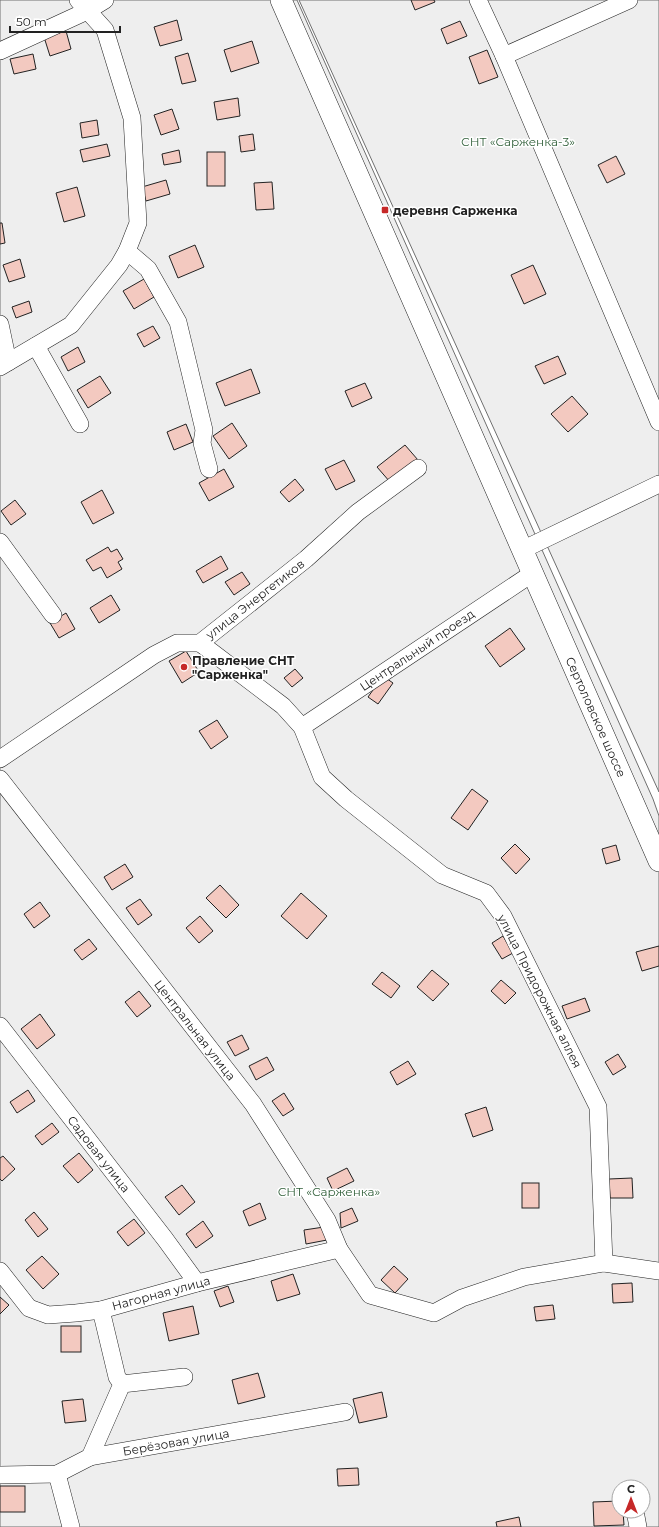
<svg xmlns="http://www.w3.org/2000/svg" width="659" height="1527" font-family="Montserrat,sans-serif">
  <rect width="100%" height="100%" fill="#fff"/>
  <!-- green -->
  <g fill="#eee" stroke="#6f6f6f" fill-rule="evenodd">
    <path d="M0 0H297L653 799 659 816V1527H0ZM619 1487H643V1511H619Z"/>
    <path d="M299 0H659V792Z"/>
  </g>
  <!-- building -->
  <g fill="#f3c9c0" stroke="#222">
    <path d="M411 0H434L435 2 415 10Z"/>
    <path d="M177 20 182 40 160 46 154 27Z"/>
    <path d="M460 21 467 36 447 44 441 29Z"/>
    <path d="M66 31 71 49 50 56 44 37Z"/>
    <path d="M252 41 259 63 231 72 224 50Z"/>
    <path d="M487 50 498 77 479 84 469 57Z"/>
    <path d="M188 53 196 81 182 84 175 57Z"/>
    <path d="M33 54 36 69 14 74 10 59Z"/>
    <path d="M238 98 240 116 217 120 214 102Z"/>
    <path d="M172 109 179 129 161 135 154 115Z"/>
    <path d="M97 120 99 135 82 138 80 123Z"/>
    <path d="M253 134 255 150 241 152 239 136Z"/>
    <path d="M107 144 110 156 83 162 80 150Z"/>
    <path d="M179 150 181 162 164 165 162 154Z"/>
    <rect x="207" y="152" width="18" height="34"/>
    <path d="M616 156 625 174 607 183 598 165Z"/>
    <path d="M166 180 170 194 146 201 142 187Z"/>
    <path d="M272 182 274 209 256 210 254 183Z"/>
    <path d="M77 187 85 216 64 222 56 193Z"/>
    <path d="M0 223H2L5 243 0 244Z"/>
    <path d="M195 245 204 267 178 278 169 256Z"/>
    <path d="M20 259 25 277 9 282 3 265Z"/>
    <path d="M533 265 546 294 524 304 511 275Z"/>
    <path d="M144 279 154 297 134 309 123 291Z"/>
    <path d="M29 301 32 312 16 318 12 307Z"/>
    <path d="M153 326 160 338 144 347 137 334Z"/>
    <path d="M78 347 85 362 68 371 61 357Z"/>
    <path d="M558 356 566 374 544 384 535 366Z"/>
    <path d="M251 369 260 393 225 406 216 383Z"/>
    <path d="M100 376 111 393 88 408 77 390Z"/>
    <path d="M365 383 372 398 352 407 345 391Z"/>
    <path d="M572 396 588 414 568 432 551 414Z"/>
    <path d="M232 423 247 446 229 459 213 436Z"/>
    <path d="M186 424 193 442 174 450 167 432Z"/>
    <path d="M405 445 418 460 390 482 377 467Z"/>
    <path d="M344 460 355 481 336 490 325 469Z"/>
    <path d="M224 469 234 487 209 501 199 483Z"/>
    <path d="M295 479 304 490 289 502 280 492Z"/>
    <path d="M102 490 114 513 93 524 81 502Z"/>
    <path d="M15 500 26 514 11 525 1 511Z"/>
    <path d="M108 547 111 552 117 549 123 559 118 562 122 569 107 578 101 567 93 571 86 560Z"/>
    <path d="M221 556 228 569 203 583 196 571Z"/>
    <path d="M242 572 250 584 234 595 225 582Z"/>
    <path d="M111 595 120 610 99 623 90 608Z"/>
    <path d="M66 613 75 629 59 638 50 623Z"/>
    <path d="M510 628 525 649 500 667 485 646Z"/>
    <path d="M186 651 199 672 182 683 169 661Z"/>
    <path d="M295 669 303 678 292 687 284 678Z"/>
    <path d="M383 676 393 683 378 704 368 697Z"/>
    <path d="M217 720 228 737 211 749 199 731Z"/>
    <path d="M472 789 488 801 468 830 451 818Z"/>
    <path d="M515 844 530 859 516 874 501 858Z"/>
    <path d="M616 845 620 860 606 864 602 849Z"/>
    <path d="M125 864 133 877 112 890 104 877Z"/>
    <path d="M220 885 239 905 226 918 206 898Z"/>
    <path d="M301 893 327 916 307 939 281 916Z"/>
    <path d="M140 899 152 915 138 925 126 908Z"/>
    <path d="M40 902 50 916 34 928 24 914Z"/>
    <path d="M200 916 213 931 199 943 186 928Z"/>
    <path d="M503 936 513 953 502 959 492 943Z"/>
    <path d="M89 939 97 949 82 960 74 950Z"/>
    <path d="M659 946V966L642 971 636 952Z"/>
    <path d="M432 970 449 984 433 1001 417 987Z"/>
    <path d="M382 972 400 986 391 998 372 984Z"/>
    <path d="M501 980 516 993 505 1004 491 991Z"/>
    <path d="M139 991 151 1006 137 1017 125 1002Z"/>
    <path d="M585 998 590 1011 567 1019 562 1006Z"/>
    <path d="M40 1014 55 1035 37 1049 21 1029Z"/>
    <path d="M242 1035 249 1049 235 1056 227 1042Z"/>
    <path d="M618 1054 626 1067 613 1075 605 1062Z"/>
    <path d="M267 1057 274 1070 256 1080 249 1066Z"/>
    <path d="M408 1061 416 1074 397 1085 390 1072Z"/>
    <path d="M28 1090 35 1101 17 1113 10 1102Z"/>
    <path d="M284 1093 294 1109 283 1116 272 1101Z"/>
    <path d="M486 1107 493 1130 473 1137 465 1114Z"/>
    <path d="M52 1123 59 1132 42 1145 35 1136Z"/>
    <path d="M79 1153 93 1170 78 1183 63 1166Z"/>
    <path d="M3 1156 15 1169 2 1181 0 1179V1158Z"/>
    <path d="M347 1168 354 1181 333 1191 327 1178Z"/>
    <path d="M632 1178 633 1198H610L609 1179Z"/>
    <rect x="522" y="1183" width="17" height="25"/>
    <path d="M182 1185 195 1202 179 1215 165 1197Z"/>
    <path d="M260 1203 266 1219 249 1226 243 1211Z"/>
    <path d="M352 1208 358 1221 341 1228 340 1213Z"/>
    <path d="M34 1212 48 1229 38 1237 25 1220Z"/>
    <path d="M134 1219 145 1233 128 1246 117 1232Z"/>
    <path d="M203 1221 213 1236 196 1248 186 1234Z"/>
    <path d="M324 1227 327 1240 306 1244 304 1230Z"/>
    <path d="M42 1256 59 1274 43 1289 26 1270Z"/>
    <path d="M394 1266 408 1279 395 1293 381 1280Z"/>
    <path d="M293 1274 300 1294 277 1301 271 1281Z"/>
    <path d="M632 1283 633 1302 613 1303 612 1284Z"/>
    <path d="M228 1286 234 1302 220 1307 214 1291Z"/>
    <path d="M0 1297 9 1305 0 1314Z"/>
    <path d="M553 1305 555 1319 536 1321 534 1307Z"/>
    <path d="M193 1306 199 1334 169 1341 163 1313Z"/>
    <rect x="61" y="1326" width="20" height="26"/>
    <path d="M258 1373 265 1397 238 1404 232 1380Z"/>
    <path d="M382 1392 387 1417 359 1423 353 1399Z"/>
    <path d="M83 1399 86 1421 65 1423 62 1401Z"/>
    <path d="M358 1468 359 1485 338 1486 337 1469Z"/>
    <rect x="0" y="1486" width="25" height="26"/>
    <path d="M619 1501V1511H623L624 1525 594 1526 593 1502Z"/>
    <path d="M519 1517 521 1527H497L496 1522Z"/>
  </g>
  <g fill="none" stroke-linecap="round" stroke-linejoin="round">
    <!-- minor casing -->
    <g stroke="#222" stroke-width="18">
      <g id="minor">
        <path d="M478 0 504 56 659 422"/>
        <path d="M0 51 87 11 105 0"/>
        <path d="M504 56 629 0"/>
        <path d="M127 251 148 269 178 322 204 430 202 443 209 469"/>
        <path d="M0 324 8 362"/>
        <path d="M36 346 80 424"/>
        <path d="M0 367 71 325 119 265 127 251 138 223 132 118 105 30 78 0"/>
        <path d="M0 542 53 615"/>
        <path d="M522 550 659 484"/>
        <path d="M200 643 283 706 302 727 322 777 346 799 442 875 486 893 503 916 598 1107 604 1263"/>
        <path d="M302 727 533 573"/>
        <path d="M0 759 154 655 177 643H200L306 559 358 512 418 468"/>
        <path d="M0 779 253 1104 327 1220 339 1249 370 1295 434 1313 462 1298 524 1277 604 1263 659 1271"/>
        <path d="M0 1026 165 1239 197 1283"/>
        <path d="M0 1271 29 1308 48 1315 76 1313 101 1310 197 1283 339 1249"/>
        <path d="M122 1384 184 1377"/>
        <path d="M90 1457 122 1384 117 1377 101 1310"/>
        <path d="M57 1474 71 1527"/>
        <path d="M0 1475 57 1474 90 1457 345 1412"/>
        <path d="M635 1511 638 1527"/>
      </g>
    </g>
    <!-- major casing -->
    <g stroke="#222" stroke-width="22">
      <path id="major" d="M281 0 659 861"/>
    </g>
    <!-- minor -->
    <use href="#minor" stroke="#fff" stroke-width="17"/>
    <!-- major -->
    <use href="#major" stroke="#fff" stroke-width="21"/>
  </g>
  <!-- markers -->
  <g fill="#c62828" stroke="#fff" stroke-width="1.5">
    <rect x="381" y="206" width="8" height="8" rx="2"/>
    <circle cx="184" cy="667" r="4"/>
  </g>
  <g text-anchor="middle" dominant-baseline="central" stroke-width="3" stroke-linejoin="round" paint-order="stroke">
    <!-- park labels -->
    <g font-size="12" fill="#2f5e38" stroke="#fff">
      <text x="518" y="141">СНТ «Сарженка-3»</text>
      <text x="329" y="1191">СНТ «Сарженка»</text>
    </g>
    <!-- poi labels -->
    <g font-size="12" font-weight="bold" fill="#222" stroke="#fff" text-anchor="start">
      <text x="393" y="210">деревня Сарженка</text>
      <text x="192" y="660">Правление СНТ<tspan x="192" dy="14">"Сарженка"</tspan></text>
    </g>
    <!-- street labels -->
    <g font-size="12" fill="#222" stroke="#fff">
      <text transform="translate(255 599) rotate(-38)">улица Энергетиков</text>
      <text transform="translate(417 650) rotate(-34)">Центральный проезд</text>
      <text transform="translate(596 717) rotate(66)">Сертоловское шоссе</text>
      <text transform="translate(540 991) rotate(63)">улица Придорожная аллея</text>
      <text transform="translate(195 1030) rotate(52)">Центральная улица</text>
      <text transform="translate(99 1154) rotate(52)">Садовая улица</text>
      <text transform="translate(161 1293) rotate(-15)">Нагорная улица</text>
      <text transform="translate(176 1442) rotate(-10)">Берёзовая улица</text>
    </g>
  </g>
  <!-- north arrow -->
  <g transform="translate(631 1499)"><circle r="19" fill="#ffffff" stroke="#a7a7a7"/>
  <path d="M0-3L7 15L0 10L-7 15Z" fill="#c62828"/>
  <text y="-6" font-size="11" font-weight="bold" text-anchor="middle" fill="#222222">С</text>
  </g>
  <!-- scale -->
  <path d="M10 26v6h110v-6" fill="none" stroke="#222222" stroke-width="2"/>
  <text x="16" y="26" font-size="12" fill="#222222" stroke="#ffffff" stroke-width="3" paint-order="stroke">50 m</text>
</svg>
